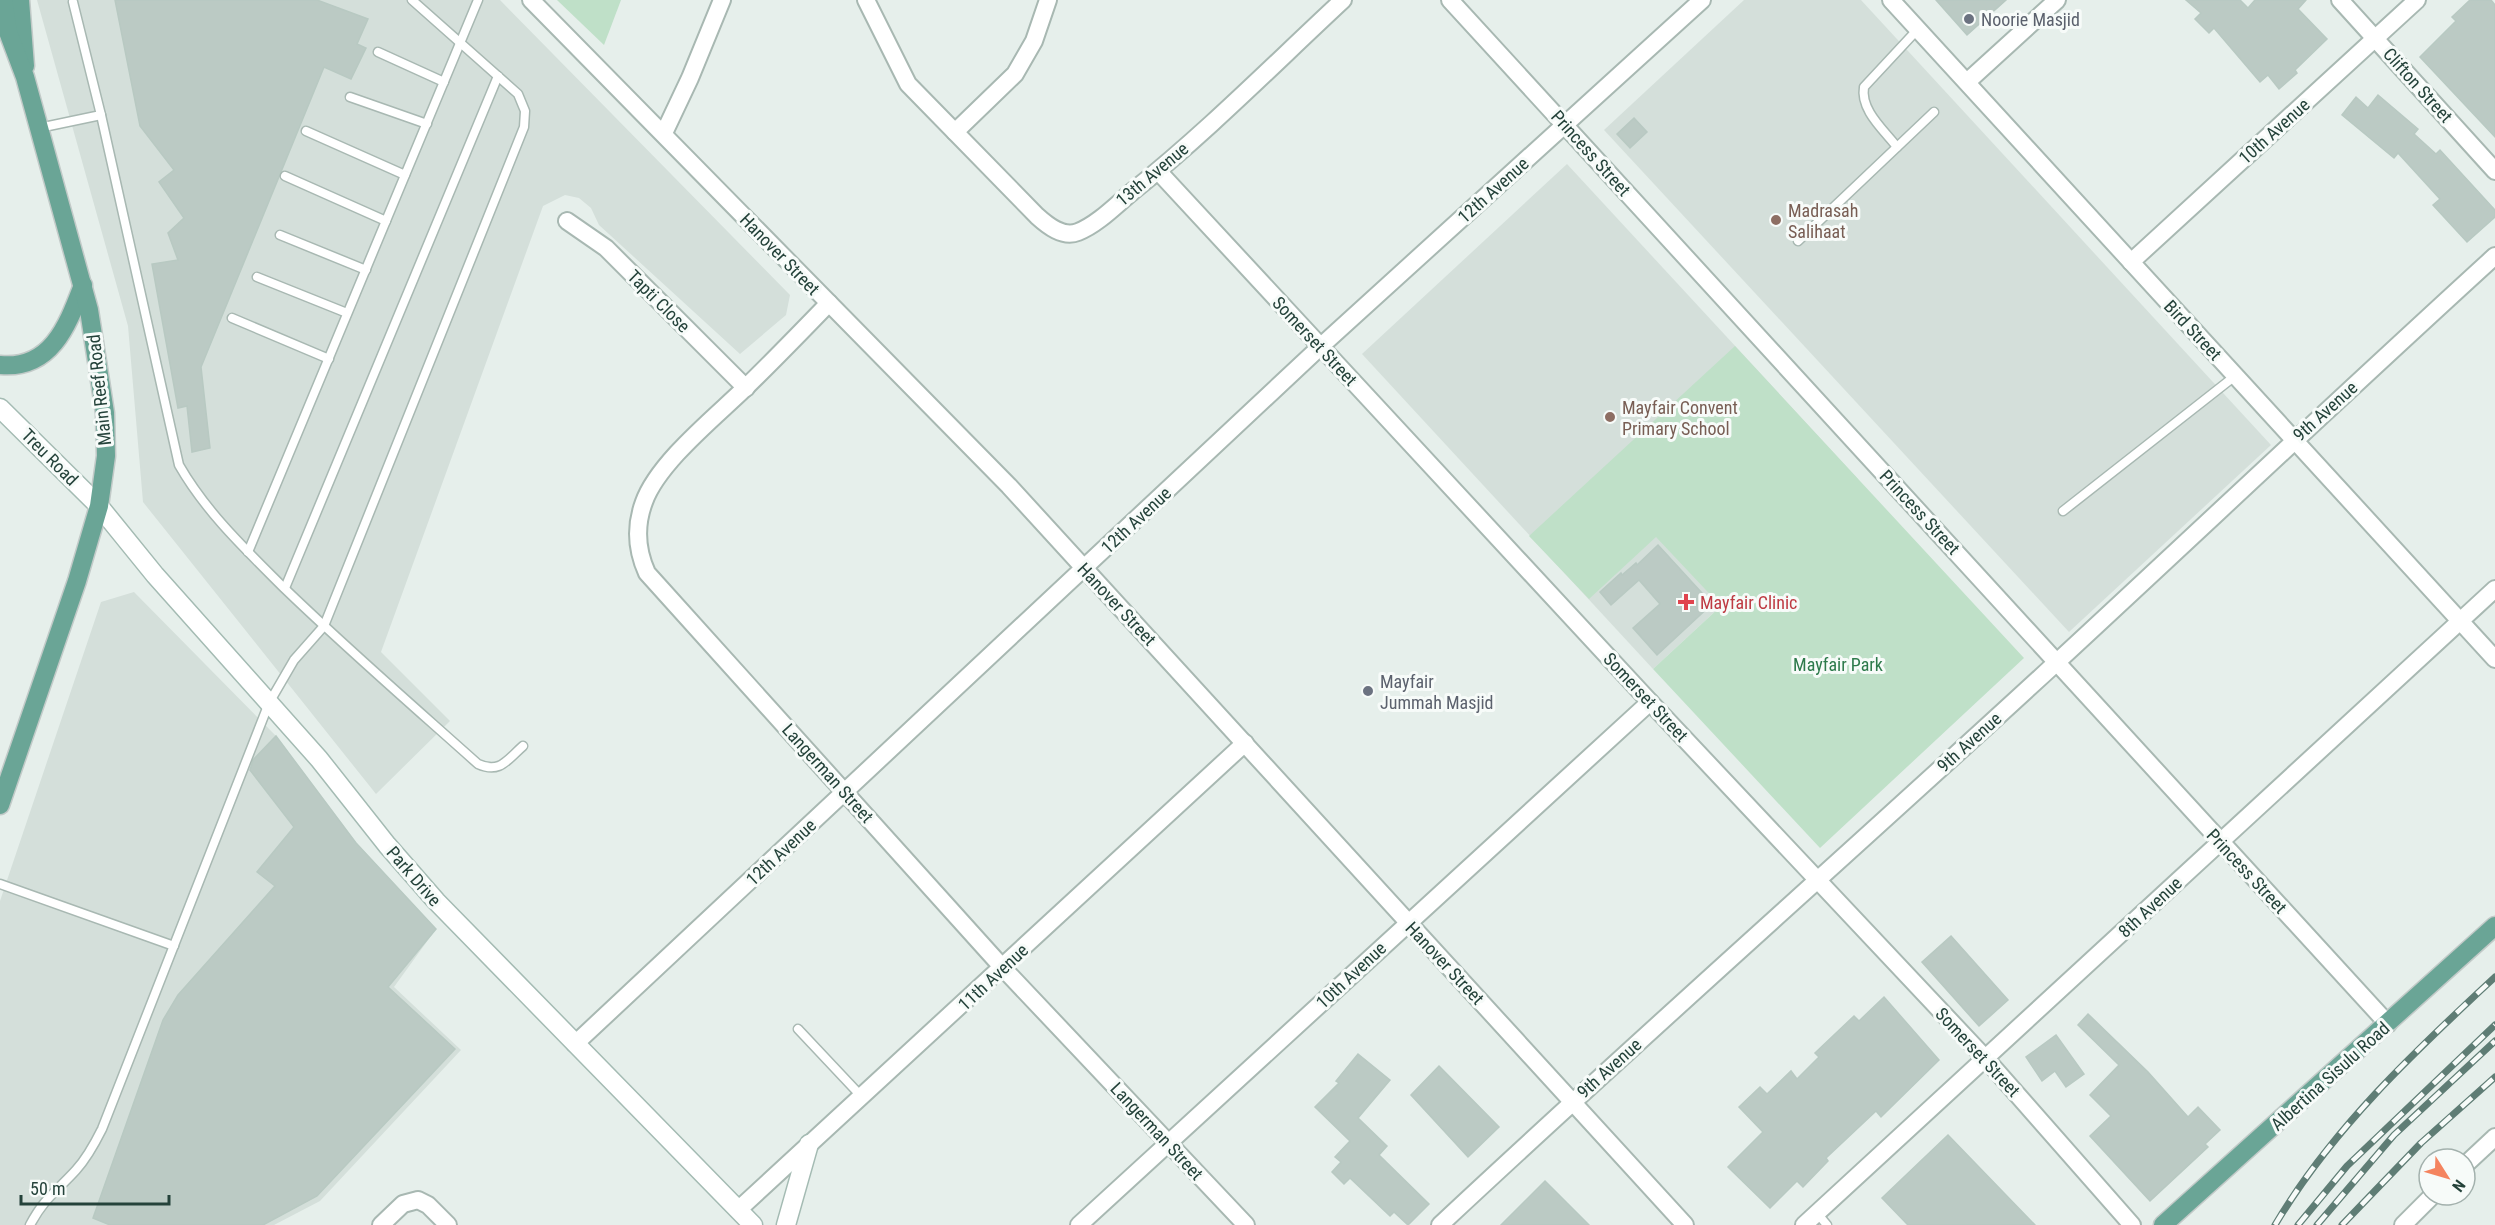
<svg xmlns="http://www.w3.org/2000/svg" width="2495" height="1225" font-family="'Roboto Condensed',sans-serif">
  <rect width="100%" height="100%" fill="#e6efeb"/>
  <!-- built -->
  <g fill="#d4dfda">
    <path d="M37 0H500L790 295 786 315 740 354 599 225 591 208 579 198 565 195 543 206 381 652 450 721 376 794 143 502 128 326Z"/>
    <path d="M1744 0H1861L2271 445 2069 632 1604 130Z"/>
    <path d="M1567 164 1858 479 1653 669 1362 354Z"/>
    <path d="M134 592 276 736 356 842 436 929 394 987 461 1050 320 1201 274 1225H0V901L101 602Z"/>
  </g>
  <!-- green -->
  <g fill="#bfe0c8">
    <path d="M557 0H621L604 45Z"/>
    <path d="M1735 346 2024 658 1820 848 1653 669 1721 606 1656 537 1589 599 1529 536Z"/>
  </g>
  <!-- building -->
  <g fill="#bbcac4" stroke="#b8c9c2" stroke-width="1.5">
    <path d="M115 0H317L368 19 357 44 366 48 351 79 324 67 201 367 210 448 192 452 187 406 178 408 152 264 178 260 168 233 184 218 159 182 174 170 140 126Z"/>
    <path d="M1936 0H2006L1967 35Z"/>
    <path d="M2186 0H2240L2248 8 2255 0H2306L2298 9 2327 39 2295 70 2297 73 2279 89 2268 75 2260 82 2214 28 2209 33 2195 19 2201 13Z"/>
    <path d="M2470 0H2491L2495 5V137L2420 57 2456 21 2452 17Z"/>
    <path d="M2378 95 2418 129 2414 134 2436 154 2440 150 2495 210V217L2467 242 2433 205 2440 199 2398 153 2394 158 2342 115 2356 97 2368 108Z"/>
    <path d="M1634 118 1647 132 1630 148 1617 134Z"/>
    <path d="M1658 545 1712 604 1657 655 1633 628 1660 604 1639 580 1611 605 1600 592 1621 573 1622 575 1636 563 1637 565Z"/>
    <path d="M276 736 356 843 436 929 388 987 455 1049 317 1196 263 1225H110L93 1218 163 1020 178 995 275 886 257 872 294 827 250 770 253 760Z"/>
    <path d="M1951 936 2008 1000 1979 1026 1922 962Z"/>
    <path d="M1884 997 1939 1060 1881 1117 1876 1111 1826 1158 1828 1161 1803 1187 1797 1181 1770 1208 1728 1167 1763 1132 1739 1107 1760 1087 1767 1094 1791 1071 1797 1079 1819 1057 1815 1053 1854 1016 1859 1021Z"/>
    <path d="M2088 1014 2148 1072 2188 1117 2198 1107 2220 1130 2205 1144 2208 1147 2150 1201 2090 1136 2111 1116 2090 1095 2119 1065 2078 1025Z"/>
    <path d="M2056 1035 2084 1074 2066 1087 2055 1071 2042 1081 2026 1057Z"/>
    <path d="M1358 1054 1390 1080 1358 1118 1387 1146 1379 1155 1429 1204 1408 1225 1394 1212 1390 1216 1350 1178 1344 1184 1332 1172 1341 1162 1335 1157 1350 1141 1315 1107 1339 1083 1336 1081Z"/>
    <path d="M1439 1066 1499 1127 1468 1157 1411 1095Z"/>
    <path d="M1948 1135 2035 1225H1908L1882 1198Z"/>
    <path d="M1545 1181 1589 1225H1501Z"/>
  </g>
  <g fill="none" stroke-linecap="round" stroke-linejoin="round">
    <!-- lane casing -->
    <g stroke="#a8b8b2" stroke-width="11">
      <g id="lane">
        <path d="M73 2 101 115 179 465C206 512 244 548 282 586 345 647 412 705 478 764 500 774 507 760 523 746"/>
        <path d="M378 52 444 82"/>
        <path d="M350 97 427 124"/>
        <path d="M39 128 101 115"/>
        <path d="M306 131 405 175"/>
        <path d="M1897 147C1884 130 1860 110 1864 87L1918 29"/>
        <path d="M285 176 386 221"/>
        <path d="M280 235 366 270"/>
        <path d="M1798 241 1934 112"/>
        <path d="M257 277 347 313"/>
        <path d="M232 318 329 359"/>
        <path d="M2063 511 2235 376"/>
        <path d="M248 552 478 0"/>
        <path d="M285 588 498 76"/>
        <path d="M0 884 174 946"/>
        <path d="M798 1029 862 1097"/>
        <path d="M1817 1213 1827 1225"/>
        <path d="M30 1225C45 1197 56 1192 76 1170 87 1158 95 1143 102 1129L269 703 294 660 324 626 524 127 525 111 518 94 412 0"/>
      </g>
    </g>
    <!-- street casing -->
    <g stroke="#a8b8b2" stroke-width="20">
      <g id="street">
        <path d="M531 0 1009 486 1685 1225"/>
        <path d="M866 0 908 84 1037 216C1048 226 1063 238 1078 232 1098 224 1116 205 1133 191 1207 132 1274 64 1343 0"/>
        <path d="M1450 0 2388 1024"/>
        <path d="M1891 0 2495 659"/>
        <path d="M2340 0 2495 171"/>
        <path d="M1967 82 2057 0"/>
        <path d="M955 132 1015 74 1034 41 1048 0"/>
        <path d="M664 133 690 78 722 0"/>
        <path d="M1158 171 1650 702 1986 1059 2132 1225"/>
        <path d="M567 221 606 248 746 388"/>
        <path d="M2131 262 2417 0"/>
        <path d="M829 303C801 332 773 361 744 389 714 418 658 463 644 502 635 526 637 551 647 573L1003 968 1246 1225"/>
        <path d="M575 1044 1320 347 1702 0"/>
        <path d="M2465 1165 2495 1137"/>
        <path d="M738 1210 1245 743"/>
        <path d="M381 1225 403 1204 418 1200 428 1205 448 1225"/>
        <path d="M1079 1225 1650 702"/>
        <path d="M1440 1225C1643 1035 1852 851 2057 662 2203 527 2348 390 2495 256"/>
        <path d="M1804 1225 2495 589"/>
        <path d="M2403 1225 2433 1195"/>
      </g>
    </g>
    <!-- secondary casing -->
    <g stroke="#a4bbb3" stroke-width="21">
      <g id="secondary">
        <path d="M0 408 99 506 155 575 319 759 387 845 436 901 753 1225"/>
        <path d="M786 1225 809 1144"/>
      </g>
    </g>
    <!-- primary casing -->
    <g stroke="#c2cac8" stroke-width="21">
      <g id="primary">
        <path d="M20 0 25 66"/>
        <path d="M0 365C52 370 68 324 83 285"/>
        <path d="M0 805 77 581 99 506 106 456 105 413 89 310 25 77 8 32 3 0"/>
        <path d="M2163 1225 2495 926"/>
      </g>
    </g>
    <!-- lane -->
    <use href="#lane" stroke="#fff" stroke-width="8"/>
    <!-- street -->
    <use href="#street" stroke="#fff" stroke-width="16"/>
    <!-- secondary -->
    <use href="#secondary" stroke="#fff" stroke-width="18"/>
    <!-- primary -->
    <use href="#primary" stroke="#6aa596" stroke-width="18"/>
    <!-- rail casing -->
    <g stroke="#5f7d75" stroke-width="7">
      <g id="rail">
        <path d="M2275 1225C2332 1129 2413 1053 2495 977"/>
        <path d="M2298 1225 2347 1166 2495 1025"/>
        <path d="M2317 1225 2394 1135 2495 1041"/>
        <path d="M2342 1225 2421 1143 2495 1077"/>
      </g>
    </g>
    <!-- rail -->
    <use href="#rail" stroke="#f7fbf9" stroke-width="4.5" stroke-dasharray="14" stroke-linecap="butt"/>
  </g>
  <!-- markers -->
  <g fill="#6b7280" stroke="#f7fbf9" stroke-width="2">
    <circle cx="1969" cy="19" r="6"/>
    <circle cx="1368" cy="691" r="6"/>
  </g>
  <g fill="#8d6e63" stroke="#f7fbf9" stroke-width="2">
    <circle cx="1776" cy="220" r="6"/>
    <circle cx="1610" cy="417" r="6"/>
  </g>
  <path fill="#e0444e" stroke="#f7fbf9" stroke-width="2" d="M1683 593h6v6h6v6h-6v6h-6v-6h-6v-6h6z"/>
  <g text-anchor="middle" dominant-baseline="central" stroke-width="6" stroke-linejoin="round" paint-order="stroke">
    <!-- worship labels -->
    <g font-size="18" fill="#5b616d" stroke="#f7fbf9" text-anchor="start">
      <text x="1981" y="19">Noorie Masjid</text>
      <text x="1380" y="681">Mayfair<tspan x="1380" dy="21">Jummah Masjid</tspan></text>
    </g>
    <!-- street labels -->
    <g font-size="18" fill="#24423a" stroke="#f7fbf9">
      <text transform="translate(2418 85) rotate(48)">Clifton Street</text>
      <text transform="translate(2274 131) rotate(-42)">10th Avenue</text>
      <text transform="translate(1591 153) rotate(48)">Princess Street</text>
      <text transform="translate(1152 174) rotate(-40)">13th Avenue</text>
      <text transform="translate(1493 190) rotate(-42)">12th Avenue</text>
      <text transform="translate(780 254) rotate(46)">Hanover Street</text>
      <text transform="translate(659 301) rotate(45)">Tapti Close</text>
      <text transform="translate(2193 330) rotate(47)">Bird Street</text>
      <text transform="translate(1315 341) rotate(47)">Somerset Street</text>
      <text transform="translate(99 390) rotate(-96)">Main Reef Road</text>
      <text transform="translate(2325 411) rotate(-42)">9th Avenue</text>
      <text transform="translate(50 457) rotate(45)">Treu Road</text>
      <text transform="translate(1920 512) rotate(47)">Princess Street</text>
      <text transform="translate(1136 520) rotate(-43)">12th Avenue</text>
      <text transform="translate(1117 604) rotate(47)">Hanover Street</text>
      <text transform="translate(1646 697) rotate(47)">Somerset Street</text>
      <text transform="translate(1969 742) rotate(-42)">9th Avenue</text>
      <text transform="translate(828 773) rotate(48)">Langerman Street</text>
      <text transform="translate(781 852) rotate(-43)">12th Avenue</text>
      <text transform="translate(2247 871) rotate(47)">Princess Street</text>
      <text transform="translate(414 876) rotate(49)">Park Drive</text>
      <text transform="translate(2150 907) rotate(-43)">8th Avenue</text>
      <text transform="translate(1445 963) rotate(47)">Hanover Street</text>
      <text transform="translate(1351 975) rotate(-43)">10th Avenue</text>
      <text transform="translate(993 977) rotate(-43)">11th Avenue</text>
      <text transform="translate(1978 1052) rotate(47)">Somerset Street</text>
      <text transform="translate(1609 1068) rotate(-42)">9th Avenue</text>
      <text transform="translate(2330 1076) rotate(-42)">Albertina Sisulu Road</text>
      <text transform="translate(1157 1131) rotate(47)">Langerman Street</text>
    </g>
    <!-- education labels -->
    <g font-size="18" fill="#785e54" stroke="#f7fbf9" text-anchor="start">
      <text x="1788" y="210">Madrasah<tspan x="1788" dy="21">Salihaat</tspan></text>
      <text x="1622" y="407">Mayfair Convent<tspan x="1622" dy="21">Primary School</tspan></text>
    </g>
    <!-- health labels -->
    <g font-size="18" fill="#be3a42" stroke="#f7fbf9" text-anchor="start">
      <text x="1700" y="602">Mayfair Clinic</text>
    </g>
    <!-- park labels -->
    <g font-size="18" fill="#2d7a4b" stroke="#f7fbf9">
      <text x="1838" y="664">Mayfair Park</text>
    </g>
  </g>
  <!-- north arrow -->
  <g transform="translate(2447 1177) rotate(127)"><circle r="28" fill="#f7fbf9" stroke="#a3b1ad" stroke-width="1.5"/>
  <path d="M0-4.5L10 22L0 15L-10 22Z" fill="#f4845f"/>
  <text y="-9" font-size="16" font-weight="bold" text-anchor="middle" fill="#24423a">N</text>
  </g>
  <!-- scale -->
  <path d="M21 1195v9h148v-9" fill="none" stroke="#24423a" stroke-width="3"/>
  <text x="30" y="1195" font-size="18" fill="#24423a" stroke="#f7fbf9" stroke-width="4.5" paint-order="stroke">50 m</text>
</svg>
